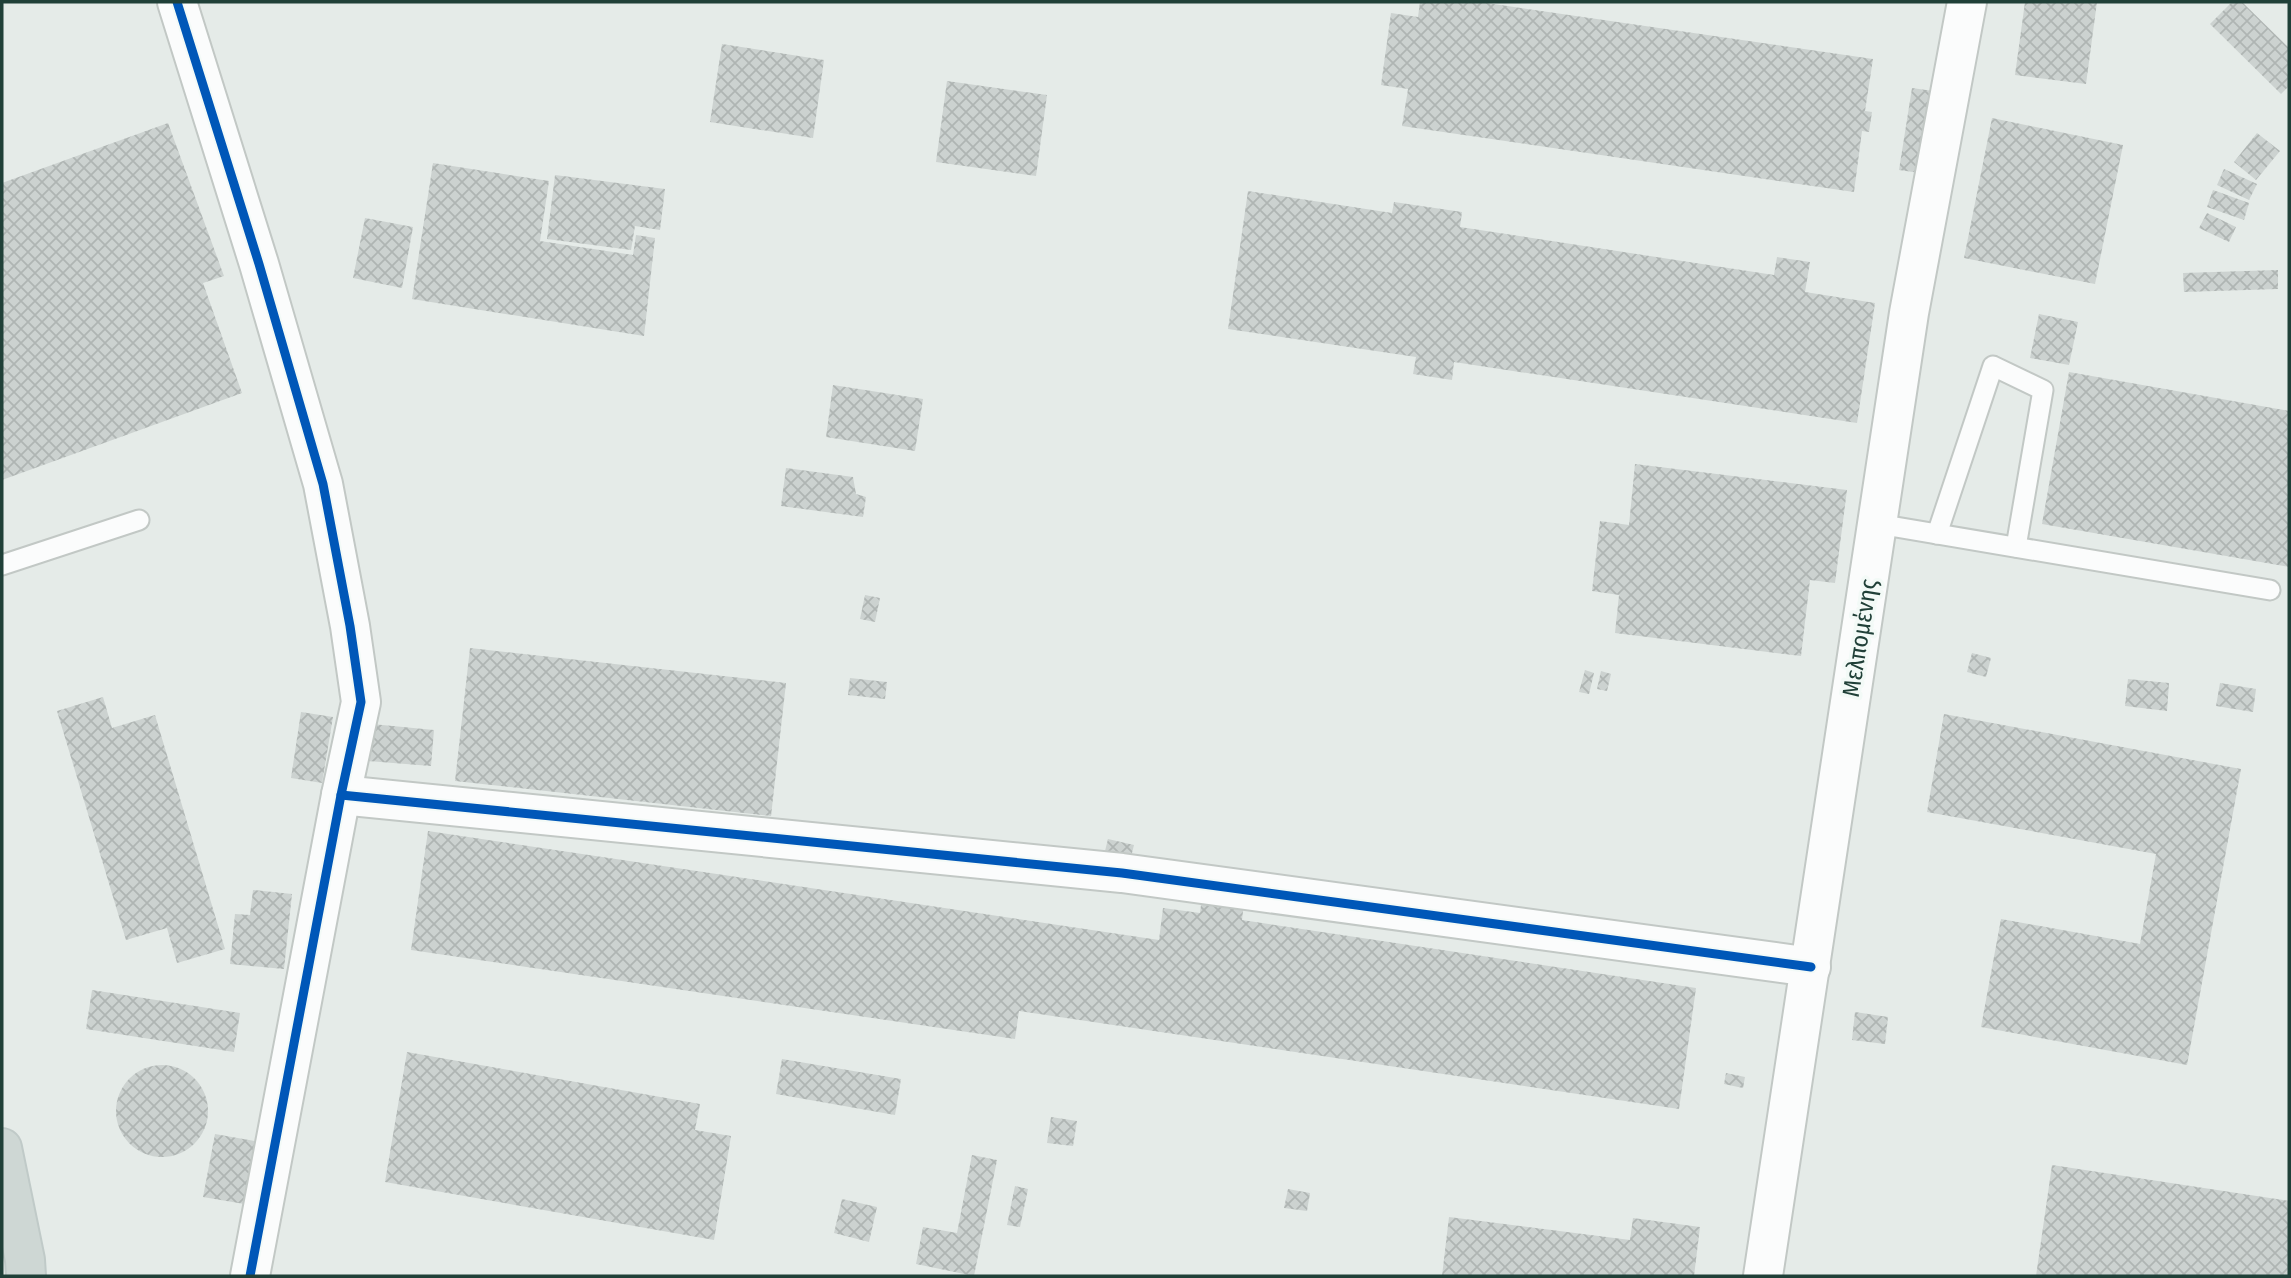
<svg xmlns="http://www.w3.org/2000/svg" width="2291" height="1278" font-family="'Fira Sans Condensed',sans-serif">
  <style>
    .building { fill: url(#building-cross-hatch) }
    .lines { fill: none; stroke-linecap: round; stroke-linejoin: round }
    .service-casing { stroke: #c2c8c5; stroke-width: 23 }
    .minor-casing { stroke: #c2c8c5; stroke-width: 42 }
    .primary-casing { stroke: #c0cac8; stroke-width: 42 }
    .service { stroke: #fbfcfc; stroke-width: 19 }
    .minor { stroke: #fbfcfc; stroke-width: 38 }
    .primary { stroke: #ced7d4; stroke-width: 38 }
    .cycleway-casing { stroke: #f3faf7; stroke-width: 13 }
    .cycleway { stroke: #0057b8; stroke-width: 9 }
    .labels { text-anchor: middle; stroke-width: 7; stroke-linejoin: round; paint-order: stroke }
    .street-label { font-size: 24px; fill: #204038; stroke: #f3faf7 }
  </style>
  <defs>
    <pattern id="building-cross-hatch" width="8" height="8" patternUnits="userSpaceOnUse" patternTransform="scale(1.75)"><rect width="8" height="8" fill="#ccd2d0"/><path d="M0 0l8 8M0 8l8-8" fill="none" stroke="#afb5b3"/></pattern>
  </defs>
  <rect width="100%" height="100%" fill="#e5ebe8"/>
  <g class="building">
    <path d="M1420,2h60l393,57 -8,52 7,1 -3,20 -7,-1 -8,61 -452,-66 6,-37 -27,-4 10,-72 27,4z"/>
    <path d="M2025,2h72l-11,82 -71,-9z"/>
    <path d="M2232,2h10l47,46v38l-8,8 -71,-70z"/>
    <path d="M722,44l102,16 -11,78 -103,-16z"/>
    <path d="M947,81l100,14 -11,81 -100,-14z"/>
    <path d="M1912,88l28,4 -13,82 -28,-4z"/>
    <path d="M1992,118l131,27 -28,139 -131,-26z"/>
    <path d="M168,123l56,153 -21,7 39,110 -240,87v-297z"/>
    <path d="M2257,133l23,18 -24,29 -22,-18z"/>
    <path d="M433,163l116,18 -9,60 93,14 3,-20 19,3 -11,98 -232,-37z"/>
    <path d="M2224,169l33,15 -8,16 -32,-15z"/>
    <path d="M555,175l110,14 -5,41 -25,-4 -4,24 -84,-11z"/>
    <path d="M2213,190l36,13 -5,17 -37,-13z"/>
    <path d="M1248,191l144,22 2,-11 68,10 -2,15 314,48 3,-18 33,5 -5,30 70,11 -18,120 -403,-61 -2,18 -39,-6 3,-17 -188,-28z"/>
    <path d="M2207,213l29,14 -7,15 -30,-14z"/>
    <path d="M365,218l48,9 -11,61 -49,-10z"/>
    <path d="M2278,270v19l-94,3 -1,-19z"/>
    <path d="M2039,314l39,8 -9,43 -39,-7z"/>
    <path d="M2069,372l220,39v156l-247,-43z"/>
    <path d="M833,385l90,14 -8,52 -89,-14z"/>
    <path d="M1635,464l212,26 -12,93 -25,-3 -9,76 -186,-23 4,-38 -27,-4 8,-70 29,4z"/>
    <path d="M786,468l67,9 3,17 10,3 -3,20 -82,-11z"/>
    <path d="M865,595l15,3 -5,24 -15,-3z"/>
    <path d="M470,648l316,35 -15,133 -316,-35z"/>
    <path d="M1972,653l19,5 -5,19 -19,-5z"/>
    <path d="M1585,670l9,3 -5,21 -10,-2z"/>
    <path d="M1601,671l10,3 -4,17 -10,-2z"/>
    <path d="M850,678l37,4 -2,17 -37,-4z"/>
    <path d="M2128,679l41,4 -2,28 -42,-5z"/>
    <path d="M2220,683l36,6 -3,23 -37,-6z"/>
    <path d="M103,697l9,31 43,-13 70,234 -48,14 -10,-35 -41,12 -69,-229z"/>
    <path d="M301,712l32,5 -11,66 -31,-5z"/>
    <path d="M1944,714l297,55 -54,296 -206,-38 20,-108 139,25 16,-90 -229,-42z"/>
    <path d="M372,724l62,6 -3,36 -63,-5z"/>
    <path d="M428,831l731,109 4,-32 37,5 3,-24 42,6 -3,25 454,68 -17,121 -660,-98 -4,28 -604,-89z"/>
    <path d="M1108,839l26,6 -6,24 -26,-6z"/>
    <path d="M253,890l39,4 -8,75 -54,-5 5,-50 15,1z"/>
    <path d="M92,990l148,23 -6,39 -148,-23z"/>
    <path d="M1855,1012l33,5 -3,27 -33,-4z"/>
    <path d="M407,1052l293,52 -5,26 36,6 -17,104 -329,-58z"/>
    <path d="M782,1059l119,20 -6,36 -119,-21z"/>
    <circle cx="162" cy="1111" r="46"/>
    <path d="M1726,1073l19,4 -2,11 -19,-4z"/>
    <path d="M1051,1117l26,4 -4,25 -26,-3z"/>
    <path d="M215,1134l46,8 -11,63 -47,-8z"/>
    <path d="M972,1155l25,5 -23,116 -58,-12 7,-37 34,6z"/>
    <path d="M2052,1165l237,36v75h-253z"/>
    <path d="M1015,1186l13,3 -8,38 -13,-2z"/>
    <path d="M1288,1189l22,4 -3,18 -23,-3z"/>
    <path d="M842,1199l35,8 -8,35 -35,-9z"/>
    <path d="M1449,1217l181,23 3,-22 67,9 -6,49h-252z"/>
  </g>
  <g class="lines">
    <defs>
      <g id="service">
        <path d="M1878,524l392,66"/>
        <path d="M1937,534l56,-168 50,24 -27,157"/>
        <path d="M2,565l137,-45"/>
      </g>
      <g id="minor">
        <path d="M177,2l82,262 64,220 27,142 11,76 -20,93 -91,481"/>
        <path d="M341,795l781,78 689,94"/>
        <path d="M1763,1276l146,-963 58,-311"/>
      </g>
      <path id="primary" d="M2,1148l23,112 1,16"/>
    </defs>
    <use href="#service" class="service-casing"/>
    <use href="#minor" class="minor-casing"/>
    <use href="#primary" class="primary-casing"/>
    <use href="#service" class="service"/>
    <use href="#minor" class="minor"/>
    <use href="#primary" class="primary"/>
    <defs>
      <g id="cycleway">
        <path d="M177,2l82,262 64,220 27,142 11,76 -20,93 -91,481"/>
        <path d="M341,795l781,78 689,94"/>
      </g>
    </defs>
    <use href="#cycleway" class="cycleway-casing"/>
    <use href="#cycleway" class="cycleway"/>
  </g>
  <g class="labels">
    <g class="street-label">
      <text transform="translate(1860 638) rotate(-81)" y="8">Μελπομένης</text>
    </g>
  </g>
  <rect width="2291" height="1278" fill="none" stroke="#204038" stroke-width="7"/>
</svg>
